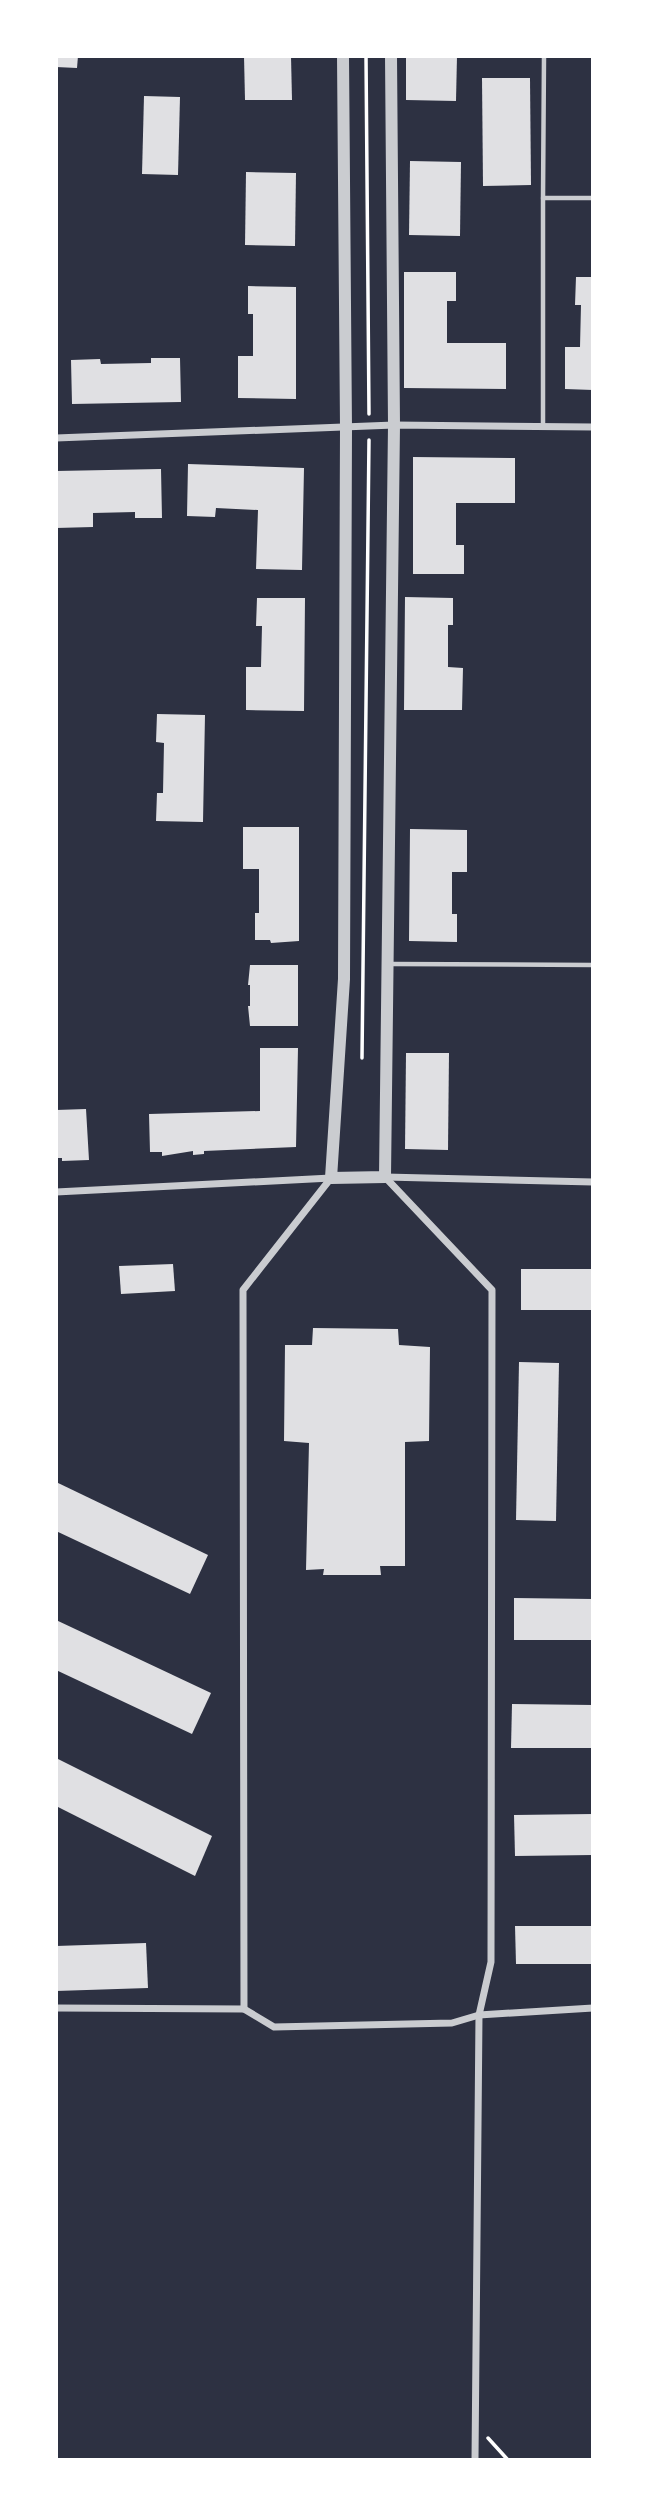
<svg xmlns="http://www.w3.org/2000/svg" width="649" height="2516" font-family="Ubuntu,sans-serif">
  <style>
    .building { fill: #e0e0e3 }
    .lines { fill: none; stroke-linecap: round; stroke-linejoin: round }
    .path { stroke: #fff; stroke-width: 3.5 }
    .service { stroke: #caccd0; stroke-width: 4.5 }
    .minor { stroke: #caccd0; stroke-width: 7 }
    .tertiary { stroke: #caccd0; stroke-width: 12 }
  </style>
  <rect width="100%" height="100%" fill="#2d3142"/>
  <g class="building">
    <path d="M56,56h22l-1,12 -21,-1z"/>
    <path d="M244,56h47l1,44h-47z"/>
    <path d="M406,56h51l-1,45 -50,-1z"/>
    <path d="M482,78h48l1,107 -48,1z"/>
    <path d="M144,96l36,1 -2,78 -36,-1z"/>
    <path d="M410,161l51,1 -1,74 -51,-1z"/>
    <path d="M246,172l50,1 -1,73 -50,-1z"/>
    <path d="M404,272h52v29h-9v42h59v46l-102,-1z"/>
    <path d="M576,277h17v113l-28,-1v-42h15l1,-42h-6z"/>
    <path d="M248,286l48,1v112l-58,-1v-42h15v-42h-5z"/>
    <path d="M151,358h29l1,44 -109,2 -1,-44 29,-1 1,5 50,-1z"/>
    <path d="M413,457l102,1v45h-59v42h8v29h-51z"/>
    <path d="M188,464l116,4 -2,102 -46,-1 2,-59 -42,-2 -1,9 -28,-1z"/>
    <path d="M161,469l1,49h-27v-6l-42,1v14l-37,1v-57z"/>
    <path d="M405,597l48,1v27h-5v42l15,1 -1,42h-58z"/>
    <path d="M257,598h48l-1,113 -58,-1v-43h15l1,-41h-6z"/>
    <path d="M157,714l48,1 -2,107 -47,-1 1,-28h6l1,-50 -8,-1z"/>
    <path d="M243,827h56v114l-28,2 -1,-3h-15v-27h4v-44h-16z"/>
    <path d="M410,829l57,1v42h-15v42h5v28l-48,-1z"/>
    <path d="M250,965h48v61h-48l-2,-20h2v-21h-2z"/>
    <path d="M260,1048h38l-2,99 -92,4v3l-11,1v-4l-31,5v-4h-12l-1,-38 111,-3z"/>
    <path d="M406,1053h43l-1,97 -43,-1z"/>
    <path d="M86,1109l3,51 -27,1v-3h-6v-48z"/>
    <path d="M173,1264l2,27 -54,3 -2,-28z"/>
    <rect x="521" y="1269" width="72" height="41"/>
    <path d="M313,1328l85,1 1,16 31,2 -1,94 -24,1v124h-25l1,9h-58l1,-6 -18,1 3,-127 -25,-2 1,-96h27z"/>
    <path d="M519,1362l40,1 -3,158 -40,-1z"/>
    <path d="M56,1482l152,73 -18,39 -134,-63z"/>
    <path d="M514,1598l79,1v41h-79z"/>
    <path d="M56,1620l155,73 -19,41 -136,-64z"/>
    <path d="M512,1704l81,1v43h-82z"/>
    <path d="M56,1758l156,78 -17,40 -139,-70z"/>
    <path d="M593,1814v41l-78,1 -1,-41z"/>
    <path d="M515,1926h78v38h-77z"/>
    <path d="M146,1943l2,45 -92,3v-45z"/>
  </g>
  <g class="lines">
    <g class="path">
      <path d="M366,56l3,358"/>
      <path d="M362,1058l7,-618"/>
      <path d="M488,2438l20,22"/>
    </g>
    <g class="service">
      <path d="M543,198l1,-142"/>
      <path d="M543,426v-228h50"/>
      <path d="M391,964l202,1"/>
    </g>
    <g class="minor">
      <path d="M56,438l338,-13 199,2"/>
      <path d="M385,1177l107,113 -1,672 -12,53 -4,445"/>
      <path d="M385,1177l208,5"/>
      <path d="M56,1192l275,-14"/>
      <path d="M56,2008l188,1 30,18 178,-4 27,-8 114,-7"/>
      <path d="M244,2009l-1,-719 88,-112"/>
    </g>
    <path class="tertiary" d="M343,56l3,372 -2,551 -13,199 54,-1 9,-752 -3,-369"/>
  </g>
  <rect width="649" height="2516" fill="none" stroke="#ffffff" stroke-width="116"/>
</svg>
